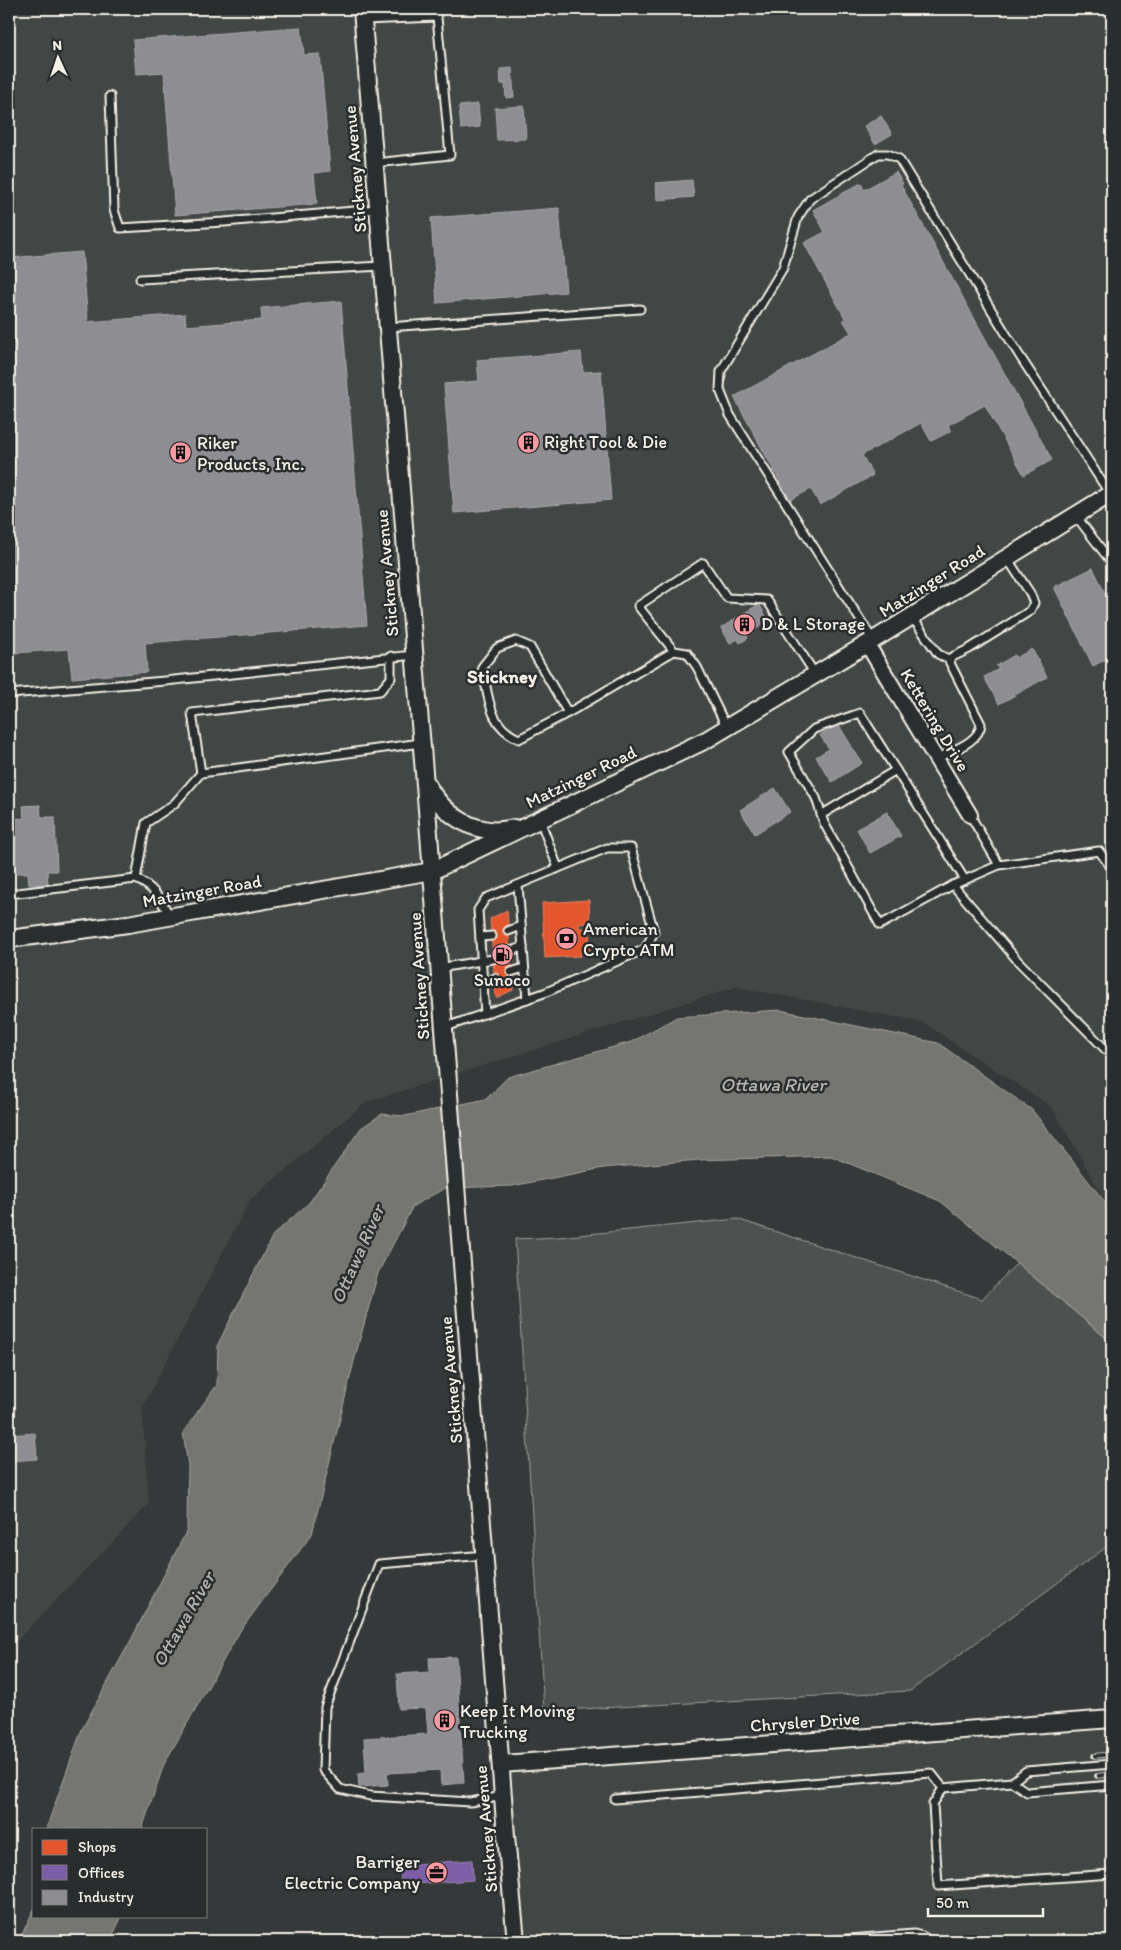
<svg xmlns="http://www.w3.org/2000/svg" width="1121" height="1950" font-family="Itim,sans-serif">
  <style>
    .built { fill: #434645 }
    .green { fill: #4e514f; stroke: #a1a19c }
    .water { fill: #757572; stroke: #a8a7a1 }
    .shops { fill: #e4572e; stroke: #e98566 }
    .offices { fill: #7b5ea7; stroke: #9f8aba }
    .industry { fill: #8d8d92; stroke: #acabac }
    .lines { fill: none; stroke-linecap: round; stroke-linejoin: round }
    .service-casing { stroke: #f4f1e8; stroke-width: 11 }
    .minor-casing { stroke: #f4f1e8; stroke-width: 18 }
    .tertiary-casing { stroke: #f4f1e8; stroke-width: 20 }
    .service { stroke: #2a2d2e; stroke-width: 7 }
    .minor { stroke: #2a2d2e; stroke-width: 14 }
    .tertiary { stroke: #2a2d2e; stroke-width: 16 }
    .rail-casing { stroke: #f4f1e8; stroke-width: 5.5 }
    .rail { stroke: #2a2d2e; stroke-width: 4; stroke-dasharray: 11; stroke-linecap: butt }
    .labels { text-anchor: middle; stroke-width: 5; stroke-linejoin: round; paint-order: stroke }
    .street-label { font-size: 18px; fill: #f4f1e8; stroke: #2a2d2e }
    .poi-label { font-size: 18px; fill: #f4f1e8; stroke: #2a2d2e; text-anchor: start }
    .neighbourhood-label { font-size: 19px; font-weight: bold; fill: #f4f1e8; stroke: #2a2d2e }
    .water-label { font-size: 19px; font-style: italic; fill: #b4b3ad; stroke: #2a2d2e }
  </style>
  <rect width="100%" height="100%" fill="#363939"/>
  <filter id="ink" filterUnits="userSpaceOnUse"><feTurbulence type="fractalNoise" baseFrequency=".02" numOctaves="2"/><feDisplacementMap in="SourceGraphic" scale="10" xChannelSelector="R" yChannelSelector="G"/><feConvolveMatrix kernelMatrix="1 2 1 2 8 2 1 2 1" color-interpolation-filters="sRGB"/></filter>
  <g filter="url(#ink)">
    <g class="built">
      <path d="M52,9h1060v1194l-6,-1 -54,-95 -130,-85 -186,-35 -370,115 -116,98 -108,208 7,96 -140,145v-1636z"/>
      <path d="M1112,1719v222h-596l-15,-177z"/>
    </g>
    <path class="green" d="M737,1219l245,80 35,-36 95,80v200l-202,148 -366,20 -29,-472 44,-2z"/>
    <g class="water">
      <path d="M780,1010l158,33 94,67 73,92 7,3v138l-95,-80 -77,-62 -109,-45 -132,4 -96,8 -91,18 -67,2 -32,18 -35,67 -24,88 -42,173 -72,97 -76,133 -22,65h-96l36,-100 50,-91 55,-108 1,-65 -5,-33 34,-47 1,-41 55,-109 36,-32 52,-75 21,-14 23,2 81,-17 22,-22 123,-35 46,-25z"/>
      <path d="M34,1909v7h88l-12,25h-91z"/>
    </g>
    <g class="shops">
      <path d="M589,900l1,23 -11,1v4h10l1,23h-10l1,5 -36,2 -3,-55z"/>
      <path d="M507,910l6,80 -17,8 -6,-79z"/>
    </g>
    <path class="offices" d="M472,1860l1,20 -72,5 -1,-20z"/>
    <g class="industry">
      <path d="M301,27l3,28 16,-1 10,117 -16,2 3,31 -142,11 -11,-143 -28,2 -3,-34z"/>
      <path d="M512,68l2,29 -8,1 -1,-14h-4l-1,-15z"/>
      <path d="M478,104l2,23 -19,2 -2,-23z"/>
      <path d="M524,106l2,33 -29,1 -2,-32z"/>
      <path d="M881,116l11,18 -17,10 -11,-18z"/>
      <path d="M896,172l7,12 -2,1 151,275 -28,15 -39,-70 -37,20 3,6 -20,10 -10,-18 -59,32 11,20 -53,30 -9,-16 -21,11 -56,-103 117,-64 -8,-13 2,-2 -41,-75 21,-11 -12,-22 48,-27 3,7z"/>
      <path d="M692,180l2,17 -37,3 -1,-17z"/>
      <path d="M559,208l7,84 -129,11 -6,-85z"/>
      <path d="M82,252l6,70 97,-8 1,12 76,-6 -1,-12 80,-7 26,324 -222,18 2,29 -75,6 -3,-29 -54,4 -6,-73v-322z"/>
      <path d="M581,352l2,20 18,-1 10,129 -157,13 -10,-129 35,-3 -2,-21z"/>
      <path d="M1093,568l19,40v48l-19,10 -39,-79z"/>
      <path d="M759,604l10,17 -23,14 2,3 -8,5 -2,-4 -8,4 -9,-15z"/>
      <path d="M1032,649l15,28 -48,27 -15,-27 15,-8 -3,-3 19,-11 1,3z"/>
      <path d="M838,724l24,39 -30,19 -16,-25 13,-8 -9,-14z"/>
      <path d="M775,788l15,24 -35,22 -15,-24z"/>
      <path d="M40,805l1,12h14l2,54h-10l1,13 -19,1 -1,-12h-13l-2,-54 11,-1 -1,-12z"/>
      <path d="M887,812l14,24 -31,17 -13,-24z"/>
      <path d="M35,1433l2,26 -28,2v-26z"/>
      <path d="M456,1657l8,126 -23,2 -1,-15 -53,3 1,12 -29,2 -1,-13 8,-1 -2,-35 64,-4 -2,-26 -27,1 -2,-35 33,-2 -1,-14z"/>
    </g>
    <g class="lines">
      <defs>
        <g id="service">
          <path d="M363,20l74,-3 13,138 -75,8"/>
          <path d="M110,96l4,114 6,18 104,-6 154,-13"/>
          <path d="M140,279l242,-13"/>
          <path d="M388,327l252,-18"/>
          <path d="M1076,516l36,47"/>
          <path d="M912,617l26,37 10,5 21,-10 61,-38 4,-8 -4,-10 -23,-35"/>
          <path d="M873,640l-143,-225 -10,-25 1,-19 62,-103 15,-51 12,-18 68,-45h10l11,5 120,196 91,139"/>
          <path d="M9,694l156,-13 249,-26"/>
          <path d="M568,713l-38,-66 -14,-6 -19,7 -15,19c7,30 6,59 37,72l49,-26 106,-62"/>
          <path d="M726,726l-29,-59 -10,-14 -13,-2 -36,-45 65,-43 24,35 40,2 48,74"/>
          <path d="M936,759c16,-9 43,-16 45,-35l-33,-65"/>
          <path d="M201,773l-9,-60 188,-22 11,-13v-22"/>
          <path d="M821,815l75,-45"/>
          <path d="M970,815l29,50 100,-14 13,18"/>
          <path d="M540,820l18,48"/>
          <path d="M136,879l10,-56 28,-19 27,-31 220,-30"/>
          <path d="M965,880l-105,-167 -46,16 -25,23 27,46 8,25 56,102 73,-40 46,-20"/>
          <path d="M518,885l9,114"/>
          <path d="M953,885l65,76 94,95"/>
          <path d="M9,894l127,-15c18,8 24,20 34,37"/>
          <path d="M508,931l13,-5"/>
          <path d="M480,937l12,-1"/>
          <path d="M510,951l13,-4"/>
          <path d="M439,968l54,-9"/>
          <path d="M511,972l13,-4"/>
          <path d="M483,983l12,-5"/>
          <path d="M443,1028l101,-35 101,-44 9,-17 -23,-84h-24l-121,50 -8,12 7,104"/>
          <path d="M485,1555l-106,9 -54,143 -2,63 17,19 30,7 100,6 33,-6"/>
          <path d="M1012,1782l14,-11 86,-7"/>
          <path d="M943,1788l-10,16 5,82 174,-12"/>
          <path d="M943,1788l69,-6 15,10 85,-7"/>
          <path d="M615,1799l316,-26 12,15"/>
          <path d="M823,1941l91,-7 8,2 8,5"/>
        </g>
        <path id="minor" d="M867,644l103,171"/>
        <g id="tertiary">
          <path d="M362,9l67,825 77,1002 10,105"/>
          <path d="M426,783c17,32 50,55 88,45"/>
          <path d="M9,939l119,-15 304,-53 274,-131 161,-96 245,-151"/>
          <path d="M501,1764l611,-45"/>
        </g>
      </defs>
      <use href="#service" class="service-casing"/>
      <use href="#minor" class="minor-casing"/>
      <use href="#tertiary" class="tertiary-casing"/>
      <use href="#service" class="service"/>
      <use href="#minor" class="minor"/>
      <use href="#tertiary" class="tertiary"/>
      <defs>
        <g id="rail">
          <path d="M1094,1756l18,-2"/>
          <path d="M1097,1776l15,-2"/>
        </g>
      </defs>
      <use href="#rail" class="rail-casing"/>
      <use href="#rail" class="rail"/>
    </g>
  </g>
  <defs>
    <symbol id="building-disc" viewBox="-11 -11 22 22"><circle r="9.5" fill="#ff9aa2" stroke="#2a2d2e"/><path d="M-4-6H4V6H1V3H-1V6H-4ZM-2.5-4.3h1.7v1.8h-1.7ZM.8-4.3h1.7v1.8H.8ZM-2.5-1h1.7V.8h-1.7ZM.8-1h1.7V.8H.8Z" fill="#111"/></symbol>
    <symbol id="bank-disc" viewBox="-11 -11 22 22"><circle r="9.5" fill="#ff9aa2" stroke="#2a2d2e"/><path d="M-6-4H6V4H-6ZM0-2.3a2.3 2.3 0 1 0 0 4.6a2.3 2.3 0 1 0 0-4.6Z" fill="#111"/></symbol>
    <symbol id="fuel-disc" viewBox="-11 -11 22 22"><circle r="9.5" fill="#ff9aa2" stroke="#2a2d2e"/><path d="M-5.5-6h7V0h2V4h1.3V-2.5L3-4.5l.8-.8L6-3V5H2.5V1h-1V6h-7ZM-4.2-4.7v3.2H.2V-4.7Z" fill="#111"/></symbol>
    <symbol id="office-disc" viewBox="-11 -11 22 22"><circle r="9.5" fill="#ff9aa2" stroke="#2a2d2e"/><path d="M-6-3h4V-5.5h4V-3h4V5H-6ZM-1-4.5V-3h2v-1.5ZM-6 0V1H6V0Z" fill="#111"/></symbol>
  </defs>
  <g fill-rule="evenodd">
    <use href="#building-disc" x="516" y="430" width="25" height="25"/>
    <use href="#building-disc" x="168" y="440" width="25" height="25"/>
    <use href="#building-disc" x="732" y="612" width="25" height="25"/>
    <use href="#bank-disc" x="554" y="926" width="25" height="25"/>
    <use href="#fuel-disc" x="490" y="942" width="25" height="25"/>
    <use href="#building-disc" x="432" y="1708" width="25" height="25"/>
    <use href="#office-disc" x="424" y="1860" width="25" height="25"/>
  </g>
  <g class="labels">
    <g class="street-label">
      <text transform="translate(355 169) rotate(-95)" y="6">Stickney Avenue</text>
      <text transform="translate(387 573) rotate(-95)" y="6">Stickney Avenue</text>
      <text transform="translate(932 581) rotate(-32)" y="6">Matzinger Road</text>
      <text transform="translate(935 720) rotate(59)" y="6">Kettering Drive</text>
      <text transform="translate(581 777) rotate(-26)" y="6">Matzinger Road</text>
      <text transform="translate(202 891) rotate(-10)" y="6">Matzinger Road</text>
      <text transform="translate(419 976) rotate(-94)" y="6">Stickney Avenue</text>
      <text transform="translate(451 1380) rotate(-95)" y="6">Stickney Avenue</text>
      <text transform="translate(805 1722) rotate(-4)" y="6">Chrysler Drive</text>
      <text transform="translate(486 1829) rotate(-95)" y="6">Stickney Avenue</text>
    </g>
    <g class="poi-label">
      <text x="544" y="448">Right Tool &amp; Die</text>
      <text x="197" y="449">Riker<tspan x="197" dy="21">Products, Inc.</tspan></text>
      <text x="761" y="630">D &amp; L Storage</text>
      <text x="583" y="935">American<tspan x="583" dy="21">Crypto ATM</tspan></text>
      <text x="502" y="986" text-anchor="middle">Sunoco</text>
      <text x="460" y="1717">Keep It Moving<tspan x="460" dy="21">Trucking</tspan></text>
      <text x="420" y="1868" text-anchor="end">Barriger<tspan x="420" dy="21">Electric Company</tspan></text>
    </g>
    <g class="neighbourhood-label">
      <text x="502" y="683">Stickney</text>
    </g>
    <g class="water-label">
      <text x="773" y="1091">Ottawa River</text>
      <text transform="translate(357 1254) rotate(-66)" y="7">Ottawa River</text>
      <text transform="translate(183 1619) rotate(-60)" y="7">Ottawa River</text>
    </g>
  </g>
  <rect width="1121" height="1950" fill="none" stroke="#2a2d2e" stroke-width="30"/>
  <rect x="15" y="15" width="1091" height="1920" fill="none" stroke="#f4f1e8" stroke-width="2" filter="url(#ink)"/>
  <rect x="32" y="1828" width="175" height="90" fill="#2a2d2e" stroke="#7b7b78"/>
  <rect x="42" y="1840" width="25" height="15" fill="#e4572e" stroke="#7b7b78"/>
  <text x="78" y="1852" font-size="15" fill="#f4f1e8">Shops</text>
  <rect x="42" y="1865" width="25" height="15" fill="#7b5ea7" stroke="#7b7b78"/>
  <text x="78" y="1878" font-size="15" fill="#f4f1e8">Offices</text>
  <rect x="42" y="1890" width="25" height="15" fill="#8d8d92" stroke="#7b7b78"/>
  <text x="78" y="1902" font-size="15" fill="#f4f1e8">Industry</text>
  <g transform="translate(58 58) rotate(357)" stroke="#2a2d2e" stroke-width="4" paint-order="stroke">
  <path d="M0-4L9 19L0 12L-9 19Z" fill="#f4f1e8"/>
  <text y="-8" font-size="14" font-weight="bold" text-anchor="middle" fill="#f4f1e8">N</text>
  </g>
  <path d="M928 1908v8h115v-8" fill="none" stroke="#f4f1e8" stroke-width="2.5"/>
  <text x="936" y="1908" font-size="15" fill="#f4f1e8" stroke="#2a2d2e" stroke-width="4" paint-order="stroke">50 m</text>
</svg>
